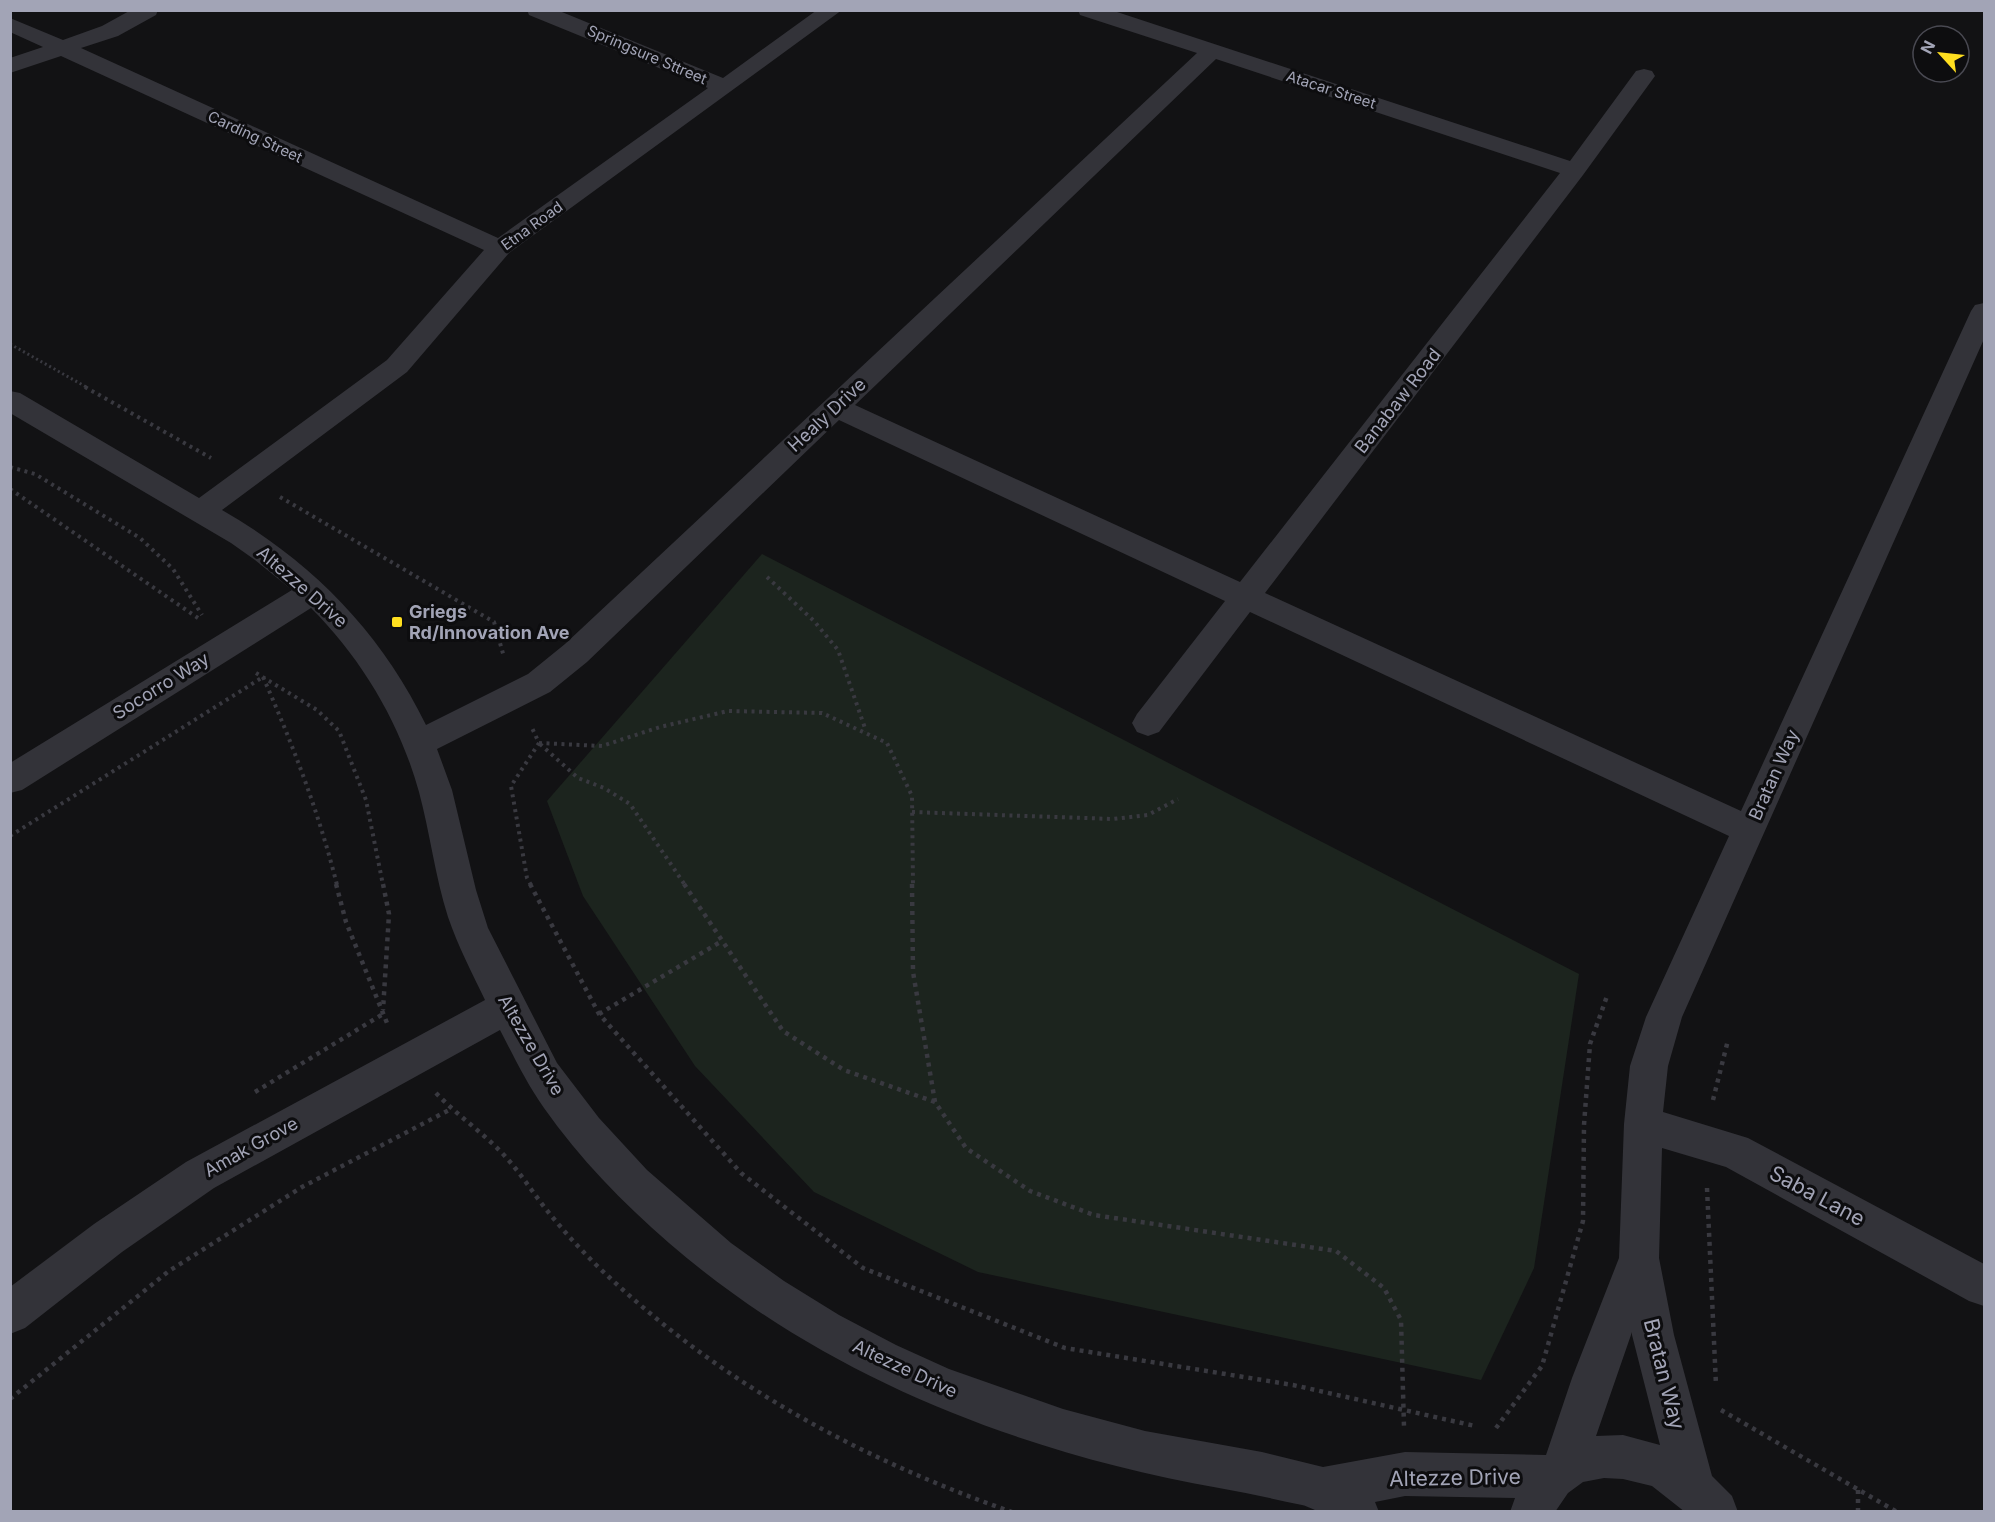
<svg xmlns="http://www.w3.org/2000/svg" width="1995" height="1522" font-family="Inter,sans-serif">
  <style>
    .green { fill: #1c241e }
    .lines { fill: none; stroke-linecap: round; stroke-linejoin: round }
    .path-far2 { stroke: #393940; stroke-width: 3; stroke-dasharray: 2 3; stroke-linecap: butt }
    .path-far1 { stroke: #393940; stroke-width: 4; stroke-dasharray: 3 4.5; stroke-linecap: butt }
    .path { stroke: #393940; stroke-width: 4.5; stroke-dasharray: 4 5; stroke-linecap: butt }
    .minor { fill: #333339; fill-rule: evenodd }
    .poi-dot { fill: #ffdf1f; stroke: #0d0d0f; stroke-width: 2 }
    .labels { text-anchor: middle; stroke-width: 6; stroke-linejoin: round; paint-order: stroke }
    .far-street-label { font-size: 15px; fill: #a2a4b6; stroke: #0d0d0f }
    .street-label { font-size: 18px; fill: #a2a4b6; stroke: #0d0d0f }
    .poi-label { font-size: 18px; font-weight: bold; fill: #a2a4b6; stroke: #0d0d0f; text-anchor: start }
    .near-street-label { font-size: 21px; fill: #a2a4b6; stroke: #0d0d0f }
  </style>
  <rect width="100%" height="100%" fill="#121214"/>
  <path class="green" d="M762,554l817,420 -45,294 -53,112 -503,-108 -164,-80 -119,-126 -112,-170 -36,-95z"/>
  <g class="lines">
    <path class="path-far2" d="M10,344l78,44"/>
    <g class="path-far1">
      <path d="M85,387l126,71"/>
      <path d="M10,467l25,7 105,64 33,31 29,46"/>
      <path d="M10,489l188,129"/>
      <path d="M280,497l214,125 10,35"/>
      <path d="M767,577l47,44 24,29 28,81"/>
      <path d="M256,673l61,37 22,21 27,69 17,85"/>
      <path d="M263,677c30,68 56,136 74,208"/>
      <path d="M539,743l63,3 58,-19 68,-16 94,2 65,30 25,53 1,89"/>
      <path d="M540,744l38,34 26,10 26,16 55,81"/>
      <path d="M912,812l201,7 35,-4 30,-16"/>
      <path d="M10,836l253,-159"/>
      <path d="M531,885l-4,-7 -16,-92 28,-43 -7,-15"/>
    </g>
    <g class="path">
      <path d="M336,884l10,38 41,101"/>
      <path d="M383,884l6,30 -6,96"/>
      <path d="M530,884l69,130 142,159 122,95 202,80 228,37 182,41"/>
      <path d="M684,884l99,147 61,39 91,32"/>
      <path d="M912,884l1,88 22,130 31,46 64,43 64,24 242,36 48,37 17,32 3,107"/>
      <path d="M599,1014l123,-73"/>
      <path d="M255,1092l128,-78"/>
      <path d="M436,1093c21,22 46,39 67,61 16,17 28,36 42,54 20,25 42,49 65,70 116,108 253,182 402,234"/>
      <path d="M1713,1100l15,-60"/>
      <path d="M1707,1188l9,197"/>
      <path d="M10,1399l159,-128 133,-84 149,-78"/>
      <path d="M1721,1410l176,102"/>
      <path d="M1496,1428l46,-62 41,-145 1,-96 6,-81 17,-48"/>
      <path d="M1858,1490v22"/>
    </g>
    <path class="minor" d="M131,10h27l-2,5 -38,21 -37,12 417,190 210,-150 -179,-73 -2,-5h30l166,68 94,-68h25l-333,243 -102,119 -185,138c89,51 159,122 204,215l102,-51 37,-30 632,-591 -117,-38 -2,-5h33l459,151 66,-90 8,-2 8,2 3,5 -72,99 -318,418 476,218 230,-500 4,-6 9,-2v36l-302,678 -14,49 -5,46 85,26 236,126v42l-15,-5 -243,-134 -64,-19 -3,110 15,77 38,141 20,20 6,16h-53l-33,-26 -29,-7 -19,-1 -21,4 -15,11 -13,19h-45l5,-14 -110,-2 -30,6 4,10c-18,0 -40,2 -58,0 -6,-1 -13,-6 -19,-7 -28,-6 -55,-12 -83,-17 -201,-36 -395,-111 -550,-245 -46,-40 -90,-85 -125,-135 -17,-24 -30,-51 -44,-78l-286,158 -92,64 -97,76 -15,6v-47l84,-63 92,-62 299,-162c-13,-27 -27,-54 -37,-83 -13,-41 -18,-84 -29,-125 -19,-69 -57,-133 -108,-184l-289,182 -12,3v-30l282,-173 -37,-30 -24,-17 -221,-130v-22l10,2 179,105 188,-138 97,-110 -423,-194 -51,17v-15l33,-11 -33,-15v-14l53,22 39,-14zM1216,59l344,114 -320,409 -385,-177zM839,420l386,181 -88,113 -5,9 5,9 11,4 11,-4 91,-120 479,224 -83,181 -16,49 -6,58 -5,134 -47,120 -26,77 -141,-3 -82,15 -61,-15 -117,-21 -82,-22 -114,-40 -53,-24 -57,-30 -55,-34 -53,-38 -84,-73 -48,-52 -42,-55 -69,-135 -12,-38 -24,-100 -15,-41 113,-57 37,-30zM1632,1332v3l28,110 -37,-10 -27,1z"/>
  </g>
  <rect class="poi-dot" x="391" y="616" width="12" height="12" rx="3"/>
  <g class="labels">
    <g class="far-street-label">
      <text transform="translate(647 55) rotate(23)" y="5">Springsure Sttreet</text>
      <text transform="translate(1331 90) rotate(18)" y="5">Atacar Street</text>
      <text transform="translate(255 137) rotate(25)" y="5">Carding Street</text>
      <text transform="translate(532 226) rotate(-36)" y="5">Etna Road</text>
    </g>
    <g class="street-label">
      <text transform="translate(1398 401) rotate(-52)" y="6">Banabaw Road</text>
      <text transform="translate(827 415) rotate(-43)" y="6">Healy Drive</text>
      <text transform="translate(302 587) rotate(41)" y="6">Altezze Drive</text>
      <text transform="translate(161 686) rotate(-32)" y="6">Socorro Way</text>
      <text transform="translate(1774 775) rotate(-66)" y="6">Bratan Way</text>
      <text transform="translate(531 1045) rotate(60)" y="6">Altezze Drive</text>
      <text transform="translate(251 1147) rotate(-29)" y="6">Amak Grove</text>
      <text transform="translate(905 1369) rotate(25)" y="6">Altezze Drive</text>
    </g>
    <g class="poi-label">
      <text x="409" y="618">Griegs<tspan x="409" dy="21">Rd/Innovation Ave</tspan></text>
    </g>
    <g class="near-street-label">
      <text transform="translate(1817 1196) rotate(28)" y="7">Saba Lane</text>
      <text transform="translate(1664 1374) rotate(76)" y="7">Bratan Way</text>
      <text transform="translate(1455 1478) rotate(-1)" y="7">Altezze Drive</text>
    </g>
  </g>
  <rect width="1995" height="1522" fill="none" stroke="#a2a4b6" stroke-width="24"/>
  <g transform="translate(1941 54) rotate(297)"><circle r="28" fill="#0d0d0f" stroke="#494952" stroke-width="1.5"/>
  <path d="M0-4.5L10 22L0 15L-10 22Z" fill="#ffdf1f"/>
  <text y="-9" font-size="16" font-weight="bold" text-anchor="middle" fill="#a2a4b6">N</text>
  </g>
</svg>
